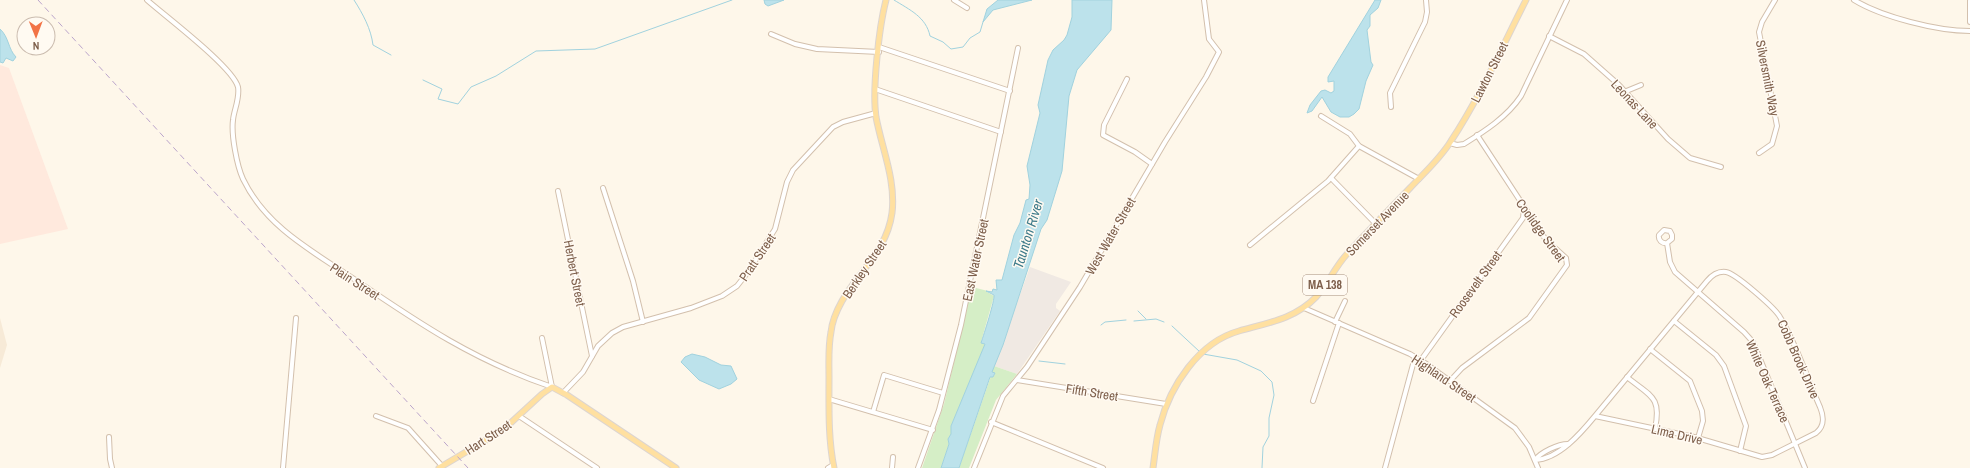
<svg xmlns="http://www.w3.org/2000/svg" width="1970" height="468" font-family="'Archivo Narrow',sans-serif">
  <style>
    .residential { fill: #f7ead7 }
    .commercial { fill: #ffe9dd }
    .industrial { fill: #f0e9e3 }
    .green { fill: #d5eec6 }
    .water { fill: #bce2eb; stroke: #a1d2de }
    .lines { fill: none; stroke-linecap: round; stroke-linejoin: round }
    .stream { stroke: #a1d2de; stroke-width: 1 }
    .minor-casing { stroke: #d3c0ad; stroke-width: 6 }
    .major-casing { stroke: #ddd5d0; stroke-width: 7 }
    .minor { stroke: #fff; stroke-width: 4 }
    .major { stroke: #ffe0a0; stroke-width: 5 }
    .rail { stroke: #bba5cb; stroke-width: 1; stroke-dasharray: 6 4; stroke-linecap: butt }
    .labels { text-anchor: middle; stroke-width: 3; stroke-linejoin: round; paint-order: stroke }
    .shield { fill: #fffaf2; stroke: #a48d7c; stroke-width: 1 }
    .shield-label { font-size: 12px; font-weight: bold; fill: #7d5e4a }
    .street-label { font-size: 13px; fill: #7d5e4a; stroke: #fffaf2 }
    .water-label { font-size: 14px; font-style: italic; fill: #3e7b8a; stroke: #fffaf2 }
  </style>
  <rect width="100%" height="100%" fill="#fef7ea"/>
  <path class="residential" d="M0,318l7,27 -7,23z"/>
  <path class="commercial" d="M0,65l9,3 59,161 -68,15z"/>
  <path class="industrial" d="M1030,267l41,15 -15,22v4l4,3 -43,63 -23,-8z"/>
  <g class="green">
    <path d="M972,287l20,5h-5l7,4 -13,46 4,3 -34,81v8l-3,5 1,5 -8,24h-19l22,-64z"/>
    <path d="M994,366l23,8 -21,26 -27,68h-10l32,-92 2,1 2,-4 -3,-1z"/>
  </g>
  <g class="water">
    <path d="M764,0h20l-16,6 -3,-2z"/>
    <path d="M998,0h34l-39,10 -10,12 4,-13z"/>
    <path d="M1072,0h40l-1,30 -34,40 -8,26 -7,75 -15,49 -6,9 -38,116 -11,27 3,1 -2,4h-3l-31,91h-18l8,-24 -1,-5 3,-5v-8l34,-82 -4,-1c3,-9 14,-43 13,-48l-8,-4 6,1 1,-3 4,1 -1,-10h6l12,-45 6,-12 6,-23 3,-1 1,-14 -3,-19 13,-53 -2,-8 10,-45 5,-10 11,-10 3,-5 5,-18z"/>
    <path d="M1375,0h6l-3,8 -8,7v11l-3,4 4,32 2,3 -7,16 -7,28 -5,5 -5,3h-9l-9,-5 -9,-15 -10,14 -5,2 3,-8 11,-14 4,-1 6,3 3,-2v-10l-6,1v-5z"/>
    <path d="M0,29c9,8 8,20 16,28l-3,4 -7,-3 -3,5 -3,-1z"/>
    <path d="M692,354l13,3 16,8 10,1 6,13 -6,5 -12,5 -20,-9 -18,-18 4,-5z"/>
  </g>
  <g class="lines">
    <g class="stream">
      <path d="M354,0c9,14 17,29 19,45l18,10"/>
      <path d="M894,0c16,10 32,17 36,36l13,6 8,7 12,-2 7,-9 10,-6 3,-10"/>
      <path d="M423,80l19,9 -4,10 20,5 13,-17 25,-11 40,-25 59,-2 137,-49"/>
      <path d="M1138,311l8,8"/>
      <path d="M1134,321l22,-2 8,3"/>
      <path d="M1101,325l4,-3 21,-2"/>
      <path d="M1172,326l28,26"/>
      <path d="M1203,354l34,6 24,11 11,11 2,13 -5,23v18l-6,11 -1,21"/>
      <path d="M1039,361l26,3"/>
    </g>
    <defs>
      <g id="minor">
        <path d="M147,0c18,16 86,67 91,87 2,11 -4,23 -5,33 -2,15 4,46 10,59 23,48 69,72 111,100 66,45 121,82 198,108l-10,-49"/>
        <path d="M954,0l13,8"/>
        <path d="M1854,0c28,17 83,31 116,31"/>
        <path d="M1970,1v21"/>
        <path d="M771,34l24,10 22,5 62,3"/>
        <path d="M1549,36l35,18 35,31 49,54 22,19 31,9"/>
        <path d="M879,47l131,44"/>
        <path d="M1127,79l-23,46 -1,10 32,17 17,12"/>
        <path d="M875,89l126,43"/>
        <path d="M1624,92l17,-7"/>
        <path d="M1391,107l-1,-14 35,-71 2,-10 -1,-12"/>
        <path d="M1321,116l29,18 9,12 60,33"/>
        <path d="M1450,143l7,2 7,-1c21,-13 43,-27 57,-48l46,-96"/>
        <path d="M1759,153l13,-9 5,-18 -18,-94 3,-10 13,-22"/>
        <path d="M1331,178l45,46"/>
        <path d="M603,188l30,93 10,41"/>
        <path d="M558,191l34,165"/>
        <path d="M1667,243l5,-4v-4l-2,-4 -6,-1 -5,5c-1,5 3,9 8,8l3,19 5,10 69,60 9,10 52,126"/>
        <path d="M1250,245l78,-64 31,-35"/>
        <path d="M1304,308l106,46 15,9 90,65 14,19 9,21"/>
        <path d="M1674,321l42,34 8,11 22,60 -6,25"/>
        <path d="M1335,322l10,-21"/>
        <path d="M1650,349l40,32 12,30 1,10 -5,17"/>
        <path d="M1421,360l102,-142 1,-9"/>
        <path d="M1627,377c23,19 35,19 28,52"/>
        <path d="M1017,380l149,24"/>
        <path d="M1450,381l12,-13 67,-50 38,-53 -1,-7 -20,-18 -69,-105"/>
        <path d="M563,393l20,-21 15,-26 14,-13 11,-6 68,-19 31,-12 15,-10 11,-14 27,-43 12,-47 6,-12 40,-43 10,-5 33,-9"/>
        <path d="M829,399l104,31"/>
        <path d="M1313,401l26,-78"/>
        <path d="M873,412l11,-37 59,18"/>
        <path d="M376,416l32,12 34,38"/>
        <path d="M519,416l78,52"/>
        <path d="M991,422l112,46"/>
        <path d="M109,437l1,22 2,9"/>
        <path d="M1535,460c24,-1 46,-27 60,-44l99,21 68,20 10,-2 44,-22c9,-7 8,-16 4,-26 -13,-29 -23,-62 -40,-90 -5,-9 -45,-44 -54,-45 -8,-1 -14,3 -19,9l-112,135"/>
        <path d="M1535,460c6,-8 23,-16 33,-16"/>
        <path d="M283,468l13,-150"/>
        <path d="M828,468l5,-3"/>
        <path d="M892,468l1,-11"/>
        <path d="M918,468l21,-58 22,-85 57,-277"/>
        <path d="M974,468l29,-72 24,-29 53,-80 85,-145 41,-65 13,-25 -10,-13 -5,-39"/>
        <path d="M1385,468l30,-111"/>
      </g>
      <g id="major">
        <path d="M439,468l64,-38 39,-36 10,-7 15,8 109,73"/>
        <path d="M834,468c-6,-30 -5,-60 -5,-91 0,-14 -1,-30 2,-45 1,-11 6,-22 11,-31 18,-31 45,-51 50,-88 4,-33 -10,-64 -16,-96 -4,-27 3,-90 10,-117"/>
        <path d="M1153,468c2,-14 3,-29 7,-43 10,-39 39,-83 79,-94 28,-8 56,-12 77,-34 12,-13 19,-30 31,-43 20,-22 42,-44 63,-66 14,-15 30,-29 41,-47 29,-44 51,-94 75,-141"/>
      </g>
    </defs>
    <use href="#minor" class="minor-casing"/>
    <use href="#major" class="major-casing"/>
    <use href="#minor" class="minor"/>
    <use href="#major" class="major"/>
    <path class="rail" d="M38,0l430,468"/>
  </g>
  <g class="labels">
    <rect class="shield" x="1303" y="275" width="44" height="20" rx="3"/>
    <g class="shield-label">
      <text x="1325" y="289">MA 138</text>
    </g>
    <g class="street-label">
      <text transform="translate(1489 72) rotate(-63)" y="5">Lawton Street</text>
      <text transform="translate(1768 78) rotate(79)" y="5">Silversmith Way</text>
      <text transform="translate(1635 104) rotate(47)" y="5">Leonas Lane</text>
      <text transform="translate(1377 223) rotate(-46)" y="5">Somerset Avenue</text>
      <text transform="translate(1541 230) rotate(54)" y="5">Coolidge Street</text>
      <text transform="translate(1110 236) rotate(-60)" y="5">West Water Street</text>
      <text transform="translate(757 257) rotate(-56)" y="5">Pratt Street</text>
      <text transform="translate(975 260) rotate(-78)" y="5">East Water Street</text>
      <text transform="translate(864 269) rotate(-56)" y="5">Berkley Street</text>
      <text transform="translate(575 273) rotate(79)" y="5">Herbert Street</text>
      <text transform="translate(355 281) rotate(33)" y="5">Plain Street</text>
      <text transform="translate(1475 284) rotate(-54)" y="5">Roosevelt Street</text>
      <text transform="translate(1799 359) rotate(66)" y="5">Cobb Brook Drive</text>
      <text transform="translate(1444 378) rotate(34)" y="5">Highland Street</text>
      <text transform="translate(1768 381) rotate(66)" y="5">White Oak Terrace</text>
      <text transform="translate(1092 392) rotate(9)" y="5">Fifth Street</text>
      <text transform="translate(1677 434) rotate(13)" y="5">Lima Drive</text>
      <text transform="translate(488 437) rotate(-33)" y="5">Hart Street</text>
    </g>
    <g class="water-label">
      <text transform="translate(1028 234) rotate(-73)" y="5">Taunton River</text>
    </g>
  </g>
  <g transform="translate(36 36) rotate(179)"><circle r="19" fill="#fffaf2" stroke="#cbbcaf"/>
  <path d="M0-3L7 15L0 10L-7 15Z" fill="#f27346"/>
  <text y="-6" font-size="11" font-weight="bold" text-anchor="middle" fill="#7d5e4a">N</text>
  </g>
</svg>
